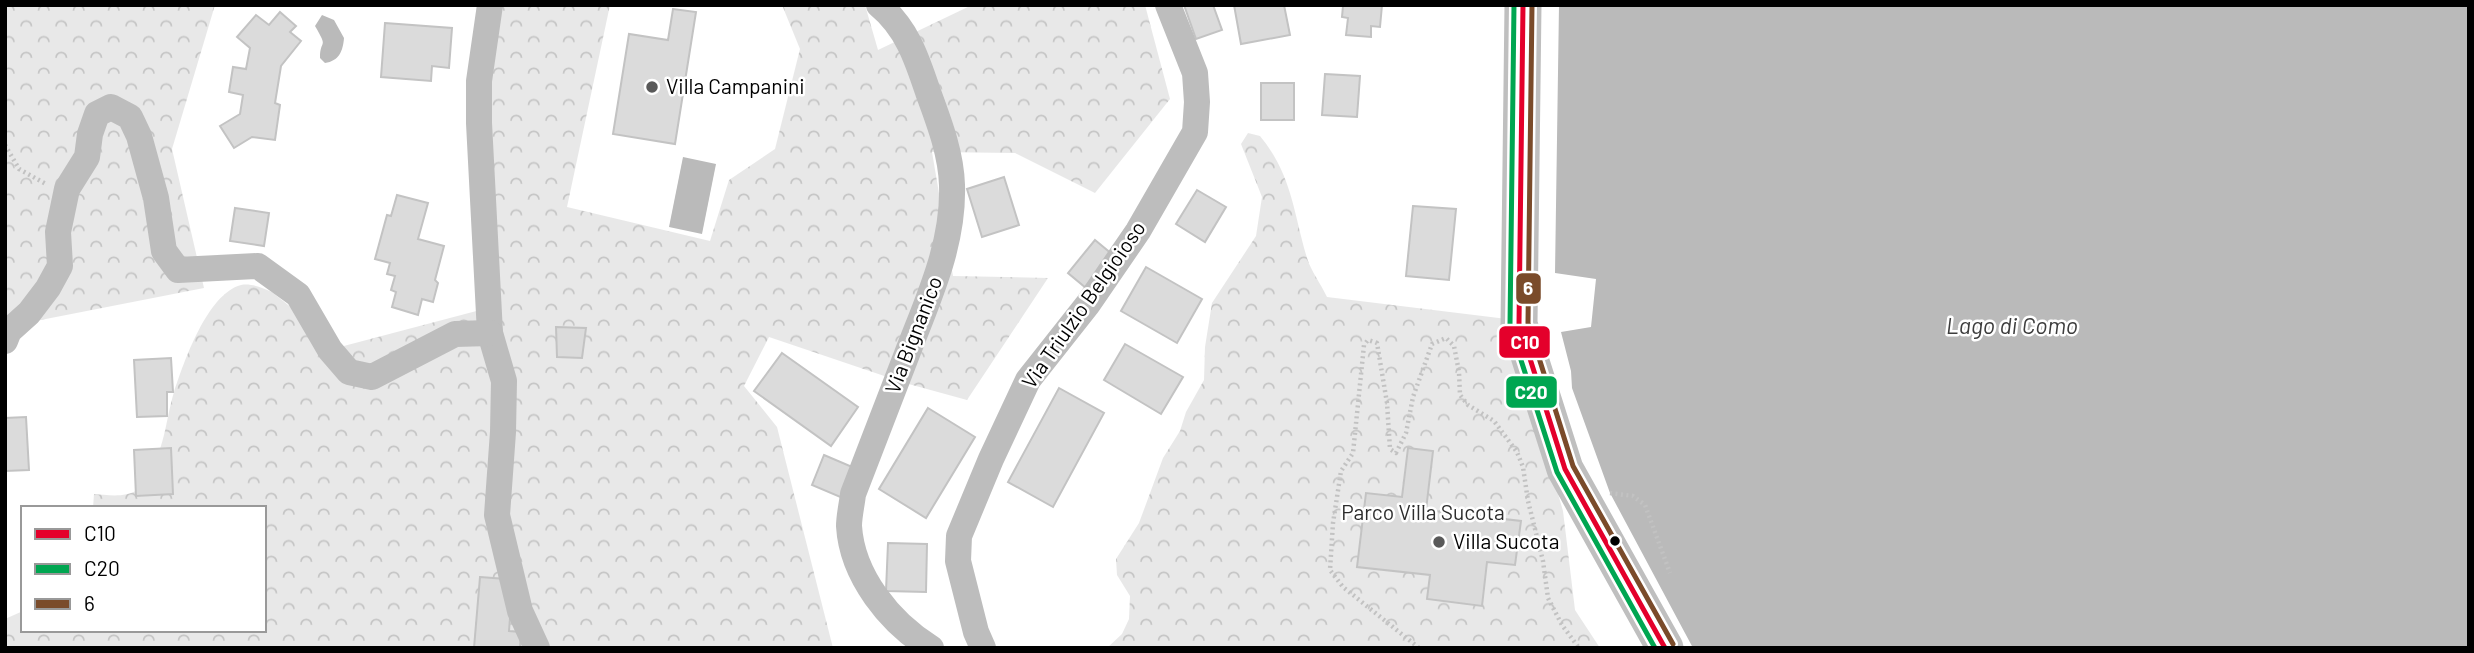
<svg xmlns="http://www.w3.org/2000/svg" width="2474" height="653" font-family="Barlow,sans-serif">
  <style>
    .forest { fill: url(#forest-crowns) }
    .water { fill: #bababa }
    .building { fill: #dbdbdb; stroke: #c3c3c3; stroke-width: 2 }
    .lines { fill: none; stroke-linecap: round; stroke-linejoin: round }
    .path { stroke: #c2c2c2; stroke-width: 4.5; stroke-dasharray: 2 3.5; stroke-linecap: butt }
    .minor { stroke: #bdbdbd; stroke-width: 26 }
    .secondary { stroke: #bfbfbf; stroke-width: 37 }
    .bus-1-casing { stroke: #fff; stroke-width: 10 }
    .bus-2-casing { stroke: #fff; stroke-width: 10 }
    .bus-3-casing { stroke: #fff; stroke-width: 10 }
    .bus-1 { stroke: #e4002b; stroke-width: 5 }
    .bus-2 { stroke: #00a651; stroke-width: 5 }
    .bus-3 { stroke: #7a4b2a; stroke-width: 5 }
    .poi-dot { fill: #595959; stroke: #fff; stroke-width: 2.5 }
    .bus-dot { fill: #000; stroke: #fff; stroke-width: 2.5 }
    .labels { text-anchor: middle; stroke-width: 5; stroke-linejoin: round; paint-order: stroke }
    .poi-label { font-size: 21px; fill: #000; stroke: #fff; text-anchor: start }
    .street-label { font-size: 21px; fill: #000; stroke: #fff }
    .park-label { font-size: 21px; fill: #2c2c2c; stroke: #fff }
    .water-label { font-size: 23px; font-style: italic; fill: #3d3d3d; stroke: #fff }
    .line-badge { stroke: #fff; stroke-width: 2.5 }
    .badge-label { font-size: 19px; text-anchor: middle; font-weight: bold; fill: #fff }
  </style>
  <defs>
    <pattern id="forest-crowns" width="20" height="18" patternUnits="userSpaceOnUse" patternTransform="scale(1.75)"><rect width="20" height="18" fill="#e8e8e8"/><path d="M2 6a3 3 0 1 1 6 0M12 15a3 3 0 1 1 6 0" fill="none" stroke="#c5c5c5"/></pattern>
  </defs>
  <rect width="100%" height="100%" fill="#fff"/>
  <g class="forest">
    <path d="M5,5h210l-43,144 32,139 -199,39z"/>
    <path d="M481,5h129l-43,202 143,34 19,-61 46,-31 25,-100 -18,-44h83l13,45 94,-45h173l25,94 -75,94 -80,-40 -83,-1 21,124 95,2 -81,122 -62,-17 -136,-46 -25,49 33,41 56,221h-828v-29l18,-8v19h241v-122h-171l1,-14c13,1 31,4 43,-4 3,-2 6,-9 9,-13 19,-26 19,-55 28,-85 10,-30 33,-98 67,-107 10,-2 22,3 31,7l68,55 144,-38z"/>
    <path d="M1248,133l12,3c32,39 33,75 47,122 4,13 14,26 20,39l180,22 56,192 12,99 25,38h-493l15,-14 7,-15 1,-23 -13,-21 -1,-16 23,-36 24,-65 17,-27 6,-19 18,-32 1,-33 7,-44 44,-67 6,-39 -21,-53z"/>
  </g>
  <g class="water">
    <path d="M1559,5h910v643h-776l-83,-155 -38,-105 -1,-17 -10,-39 30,-5 5,-48 -41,-6z"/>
    <path d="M322,15l12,5 10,18c-1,13 -5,23 -19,25l-5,-5c0,-20 9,-8 -5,-32z"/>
    <path d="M683,157l33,7 -14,70 -33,-7z"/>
  </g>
  <g class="building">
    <path d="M1184,5h29l9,25 -26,9z"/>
    <path d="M1234,5h50l6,30 -49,9z"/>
    <path d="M1347,5h35l-2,22 -9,-1v11l-25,-2 2,-17 -6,-1 1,-11z"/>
    <path d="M673,9l23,3 -21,132 -62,-10 16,-100 39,6z"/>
    <path d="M280,12l16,14 -6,6 11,9 -20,25 -6,37 5,2 -5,35 -23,-3 -18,11 -14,-22 20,-12 3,-19 -14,-3 4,-25 13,2 4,-21 -13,-11 19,-22 13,10z"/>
    <path d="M385,23l67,5 -3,40 -17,-2 -1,15 -50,-4z"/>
    <path d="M1325,74l35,2 -3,41 -35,-2z"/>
    <rect x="1261" y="83" width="33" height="37"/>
    <path d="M1004,177l15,48 -37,12 -15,-48z"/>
    <path d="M1197,190l29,17 -21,35 -29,-18z"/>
    <path d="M397,195l31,8 -10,36 26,7 -9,34 3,3 -5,19 -11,-3 -4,16 -26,-8 4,-15 -5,-2 4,-14 -8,-2 3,-11 -15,-4 12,-44 4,1z"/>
    <path d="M1413,206l43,3 -7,71 -43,-4z"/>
    <path d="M235,208l34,5 -5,33 -34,-5z"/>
    <path d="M1095,240l18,15 -27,33 -18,-15z"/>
    <path d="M1146,267l56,32 -25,44 -56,-32z"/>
    <path d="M556,327l30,1 -4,30 -25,-1z"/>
    <path d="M1125,344l58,33 -22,37 -57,-34z"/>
    <path d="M782,353l76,54 -27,39 -77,-55z"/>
    <path d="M171,358l2,34h-6v24l-30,1 -3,-57z"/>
    <path d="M1059,388l45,25 -51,94 -45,-25z"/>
    <path d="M928,408l47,29 -49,81 -47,-29z"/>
    <path d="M26,417l3,53 -24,1v-53z"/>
    <path d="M171,448l2,46 -37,2 -2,-46z"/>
    <path d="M1408,448l25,3 -7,59 95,11 -6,44 -28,-3 -5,44 -55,-7 3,-24 -73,-8 9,-74 36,4z"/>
    <path d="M824,455l33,14 -12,30 -33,-14z"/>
    <path d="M888,543l39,1 -1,48 -40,-1z"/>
    <path d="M480,577l26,2 5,26 -2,26 12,1 -1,16h-46z"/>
  </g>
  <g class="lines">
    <g class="path">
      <path d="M5,145l14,24 27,15"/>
      <path d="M1610,493l23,3 12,9 25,68"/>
      <path d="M1419,648l-76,-61 -13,-17 3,-47 8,-52 12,-18 11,-108 4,-5 9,3 10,60 3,46 6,4 10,-20 7,-36 19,-53 14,-6 8,8 5,26 1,23 8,10 26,16 23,31 6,15 5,34 15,60 5,37 14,27 17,23"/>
    </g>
    <g class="minor">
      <path d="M490,5l-11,76v42l11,210 14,48 -1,51 -6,83 23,96 17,37"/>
      <path d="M879,5c28,23 38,54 49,87 11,30 23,61 24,93 2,60 -24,114 -45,169 -18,46 -36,93 -54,140 -1,10 -4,22 -4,32 3,50 41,97 82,122"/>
      <path d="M5,341l4,-10 20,-18 19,-25 12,-22 -2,-34 9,-43 20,-32 3,-23 7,-20 14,-7 19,10 9,19 17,62 8,53 14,19 80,-4 40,29 32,55 19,22 23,5 83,-43 35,-1"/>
      <path d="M983,648l-7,-16 -18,-71 1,-25 32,-77 37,-79 60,-76 50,-73 57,-99 2,-30 -2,-29 -27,-68"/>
    </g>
    <path class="secondary" d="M1523,5l-4,319 46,145 100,179"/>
    <defs>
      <path id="bus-1" d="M1523,5l-4,319 46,145 100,179"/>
      <path id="bus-2" d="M1514,5l-4,321 47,146 98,176"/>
      <path id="bus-3" d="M1532,5l-4,318 45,143 100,178"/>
    </defs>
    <use href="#bus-1" class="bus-1-casing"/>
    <use href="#bus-2" class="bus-2-casing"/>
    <use href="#bus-3" class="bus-3-casing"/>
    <use href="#bus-1" class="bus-1"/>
    <use href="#bus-2" class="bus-2"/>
    <use href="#bus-3" class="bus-3"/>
  </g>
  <g class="poi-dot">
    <circle cx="652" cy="87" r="7"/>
    <circle cx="1439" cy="542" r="7"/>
  </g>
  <circle class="bus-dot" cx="1615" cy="541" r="6"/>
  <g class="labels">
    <g class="poi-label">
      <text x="666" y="94">Villa Campanini</text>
      <text x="1453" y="549">Villa Sucota</text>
    </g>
    <g class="street-label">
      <text transform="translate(1084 305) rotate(-55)" y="7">Via Triulzio Belgioioso</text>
      <text transform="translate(914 335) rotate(-69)" y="7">Via Bignanico</text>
    </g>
    <g class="park-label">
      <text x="1423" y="520">Parco Villa Sucota</text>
    </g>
    <g class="water-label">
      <text x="2012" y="334">Lago di Como</text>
    </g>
  </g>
  <g class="line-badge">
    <rect x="1515" y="272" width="27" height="33" rx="7" fill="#7a4b2a"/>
    <rect x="1498" y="325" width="53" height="34" rx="7" fill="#e4002b"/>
    <rect x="1505" y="375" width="53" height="34" rx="7" fill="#00a651"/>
  </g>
  <g class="badge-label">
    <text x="1528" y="295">6</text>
    <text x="1525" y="349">C10</text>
    <text x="1531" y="399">C20</text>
  </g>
  <rect width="2474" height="653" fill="none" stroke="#000000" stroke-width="14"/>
  <rect x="21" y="506" width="245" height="126" fill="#ffffff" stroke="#999999" stroke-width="2"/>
  <rect x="35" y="529" width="35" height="10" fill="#e4002b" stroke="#999999" stroke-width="2"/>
  <text x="84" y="541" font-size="21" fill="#000000">C10</text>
  <rect x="35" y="564" width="35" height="10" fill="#00a651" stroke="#999999" stroke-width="2"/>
  <text x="84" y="576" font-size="21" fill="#000000">C20</text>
  <rect x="35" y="599" width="35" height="10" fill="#7a4b2a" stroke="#999999" stroke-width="2"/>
  <text x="84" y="611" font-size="21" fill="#000000">6</text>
</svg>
